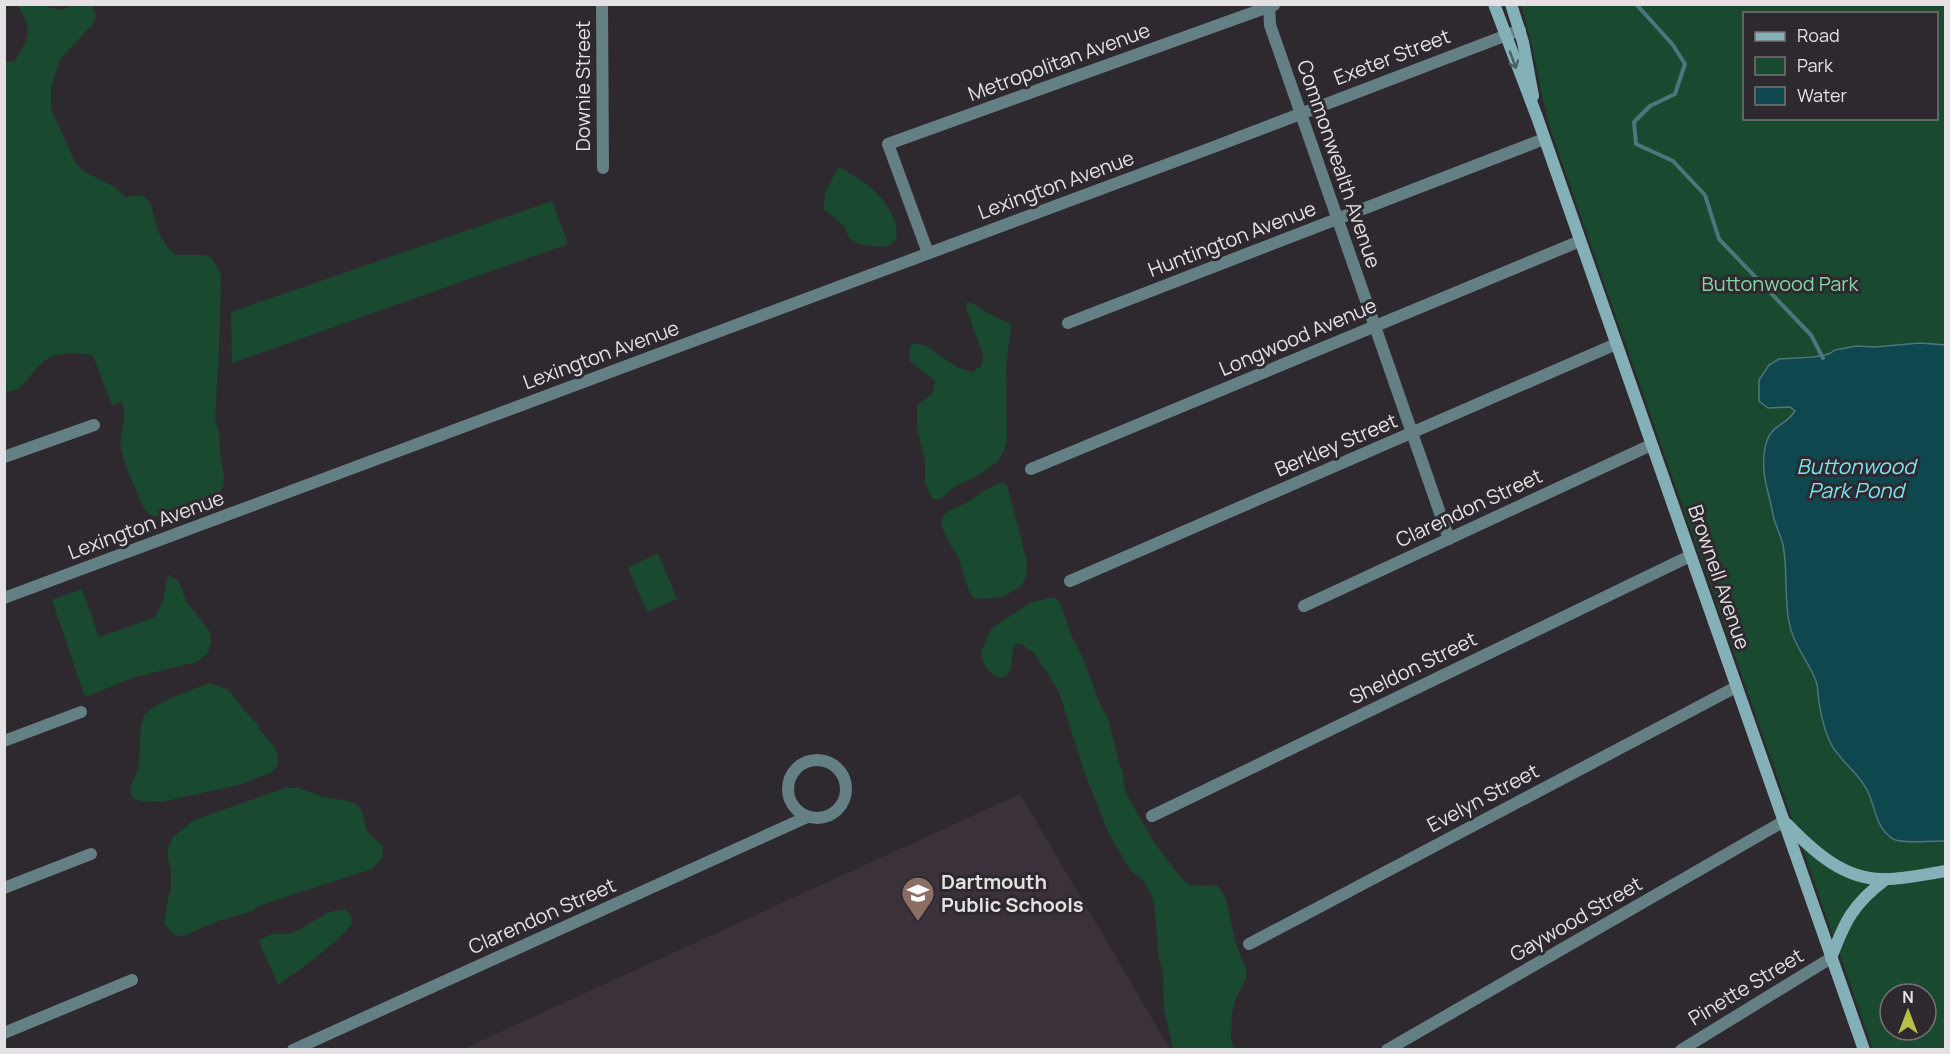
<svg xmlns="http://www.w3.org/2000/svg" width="1950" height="1054" font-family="Manrope,sans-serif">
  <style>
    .built { fill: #3a313b }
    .green { fill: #194a30; fill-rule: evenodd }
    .water { fill: #0e474d; stroke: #4e757b; stroke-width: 1.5 }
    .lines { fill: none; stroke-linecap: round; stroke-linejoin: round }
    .stream { stroke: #4e757b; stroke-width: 4 }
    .street { stroke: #658084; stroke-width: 12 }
    .secondary { stroke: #84b0b7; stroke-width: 12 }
    .oneway { stroke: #505f65 }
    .labels { text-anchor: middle; stroke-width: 6; stroke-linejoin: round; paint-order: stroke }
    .street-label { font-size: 20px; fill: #e4e1e5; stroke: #2e292e }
    .park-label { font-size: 20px; fill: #86d3a6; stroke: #2e292e }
    .poi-label { font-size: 20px; font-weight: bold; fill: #e4e1e5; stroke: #2e292e; text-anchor: start }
    .water-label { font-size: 21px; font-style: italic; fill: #79e3f1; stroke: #2e292e }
  </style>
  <rect width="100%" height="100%" fill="#2e292e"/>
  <path class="built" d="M1020,794l150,255h-707z"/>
  <g class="green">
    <path d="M17,5h28l6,3 11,2 11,-5h20l3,13 -4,7 -30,32 -5,11 -6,21v20l24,53 8,9 28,14 15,12 16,-2 4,3 5,7 7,27 10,16 8,7h31l5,4 9,15 -2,74 -4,73c6,11 4,20 5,32 1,10 6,23 3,33 -6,18 -54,31 -71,30l-7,-6c-8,-17 -20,-43 -24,-62 -3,-14 9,-34 0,-46l-9,3 -19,-49c-6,-3 -12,-2 -19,-3 -46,-1 -39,38 -69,39v-330h9c15,-23 20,-33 3,-57z"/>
    <path d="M1521,5h424v1044h-72l-321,-915c-13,-43 -17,-87 -31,-129zM1744,14h192v104h-192zM1890,994h36v36h-36z"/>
    <path d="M838,167c16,8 32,18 44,32 14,17 28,52 -8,47 -6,-1 -18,-2 -22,-6 -5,-3 -5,-8 -7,-12 -4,-7 -14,-13 -21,-18l1,-17z"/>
    <path d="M552,201l16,43 -336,119 -1,-51z"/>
    <path d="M967,302l5,1 19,12 20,9 -5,44 1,71 -3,11 -5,11 -26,17 -18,8 -14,13h-9l-7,-17v-21l-8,-33v-22l16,-14 2,-11 -25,-20 -1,-8 3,-10 14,3 32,22 15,4 9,-7 1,-10 -17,-47z"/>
    <path d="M1004,482l3,3 20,77 -1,15 -4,8 -19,12 -29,2c-9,-12 -10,-27 -15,-40 -5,-10 -15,-22 -17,-34 -3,-17 20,-17 29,-25 12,-9 18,-13 33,-18z"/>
    <path d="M658,554l19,45 -30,13 -19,-45z"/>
    <path d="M168,574l11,8 7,19 24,31 1,9 -3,12 -11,9 -62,15 -50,20 -33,-97 30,-11 17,48 54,-19 1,2 9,-19z"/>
    <path d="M1048,598h7l5,5 12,34 11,21 16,44 9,16 11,45 4,8 1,16 4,10 27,47 28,36 7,5 9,1 17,-1 7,8 4,10 8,38 11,28v9l-10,20 -4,15 -1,27 4,9h-62l-9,-41 -1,-35 -4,-16 -5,-53 -3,-11 -8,-13 -13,-10 -23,-40 -24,-62 -24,-76 -24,-38 -14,-10h-5c-9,11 2,27 -13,34l-11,-4 -5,-5 -4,-8 -2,-9 10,-23 39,-26z"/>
    <path d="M210,683l19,7 14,19 15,16 2,6 13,14 5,10v10l-6,7 -30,12 -81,18 -21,-1 -8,-3c-5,-14 6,-23 7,-36 2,-16 -1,-31 5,-46 3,-10 54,-29 66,-33z"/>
    <path d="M285,788h14l24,9 26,4 8,4 5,6 5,21 16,14 -1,12 -10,11 -114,37 -5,5 -35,10 -35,15 -9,-1 -10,-11 4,-25 3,-11v-18l-3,-11v-10l4,-11 22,-18z"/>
    <path d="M346,909l5,7 1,8c-21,24 -47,42 -74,61 -5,-16 -15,-29 -19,-45l13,-6h17l6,-2 34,-20z"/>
  </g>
  <path class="water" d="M1920,343l26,2v496h-3c-11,0 -41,3 -50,-2 -18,-12 -17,-30 -25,-47 -8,-19 -29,-31 -38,-50 -6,-13 -9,-26 -11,-40 -1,-6 -1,-12 -2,-18 -7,-22 -24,-38 -28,-62 -5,-25 -1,-51 -6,-77 -2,-10 -8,-20 -10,-30 -4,-24 -13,-41 -8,-67 5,-25 19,-20 30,-37l-5,-4 -22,1 -9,-7v-21l10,-15 10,-6 35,-2 15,-3 6,-4 21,-4 19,1z"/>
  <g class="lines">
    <path class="stream" d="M1636,4l37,41 12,19 -10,30 -25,12 -16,16 2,22 37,17 32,34 14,44 92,96 12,23"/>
    <g class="street">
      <path d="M602,4l1,164"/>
      <path d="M1269,4l1,21 179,514"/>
      <path d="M928,253l-40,-109 386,-139"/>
      <path d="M1068,323l476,-184"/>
      <path d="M4,457l90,-32"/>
      <path d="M1031,469l549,-228"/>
      <path d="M1070,581l546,-237"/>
      <path d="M4,598l1207,-450 309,-118"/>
      <path d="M1304,606l347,-161"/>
      <path d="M4,741l77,-29"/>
      <circle cx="817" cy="789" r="29"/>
      <path d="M1152,816l538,-260"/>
      <path d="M4,888l87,-34"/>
      <path d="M1249,944l487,-257"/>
      <path d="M4,1033l128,-53"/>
      <path d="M293,1050l514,-233"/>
      <path d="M1387,1050l397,-229"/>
      <path d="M1681,1050l150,-92"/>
    </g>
    <g class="secondary">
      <path d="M1494,4l43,113 327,933"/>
      <path d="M1511,4l12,38 10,54"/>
      <path d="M1787,824c26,27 58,57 99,55 19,0 40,-5 60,-8"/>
      <path d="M1831,958c14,-37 22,-54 54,-78"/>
    </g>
  </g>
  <defs><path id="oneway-shaft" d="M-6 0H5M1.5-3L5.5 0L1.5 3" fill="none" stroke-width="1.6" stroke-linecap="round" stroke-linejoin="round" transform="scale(1.5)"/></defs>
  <use class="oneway" href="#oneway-shaft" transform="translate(1513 60) rotate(70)"/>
  <defs>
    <symbol id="school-pin" viewBox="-11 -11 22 30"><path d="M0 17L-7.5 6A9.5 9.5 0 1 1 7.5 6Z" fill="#8d6e63" stroke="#2e292e"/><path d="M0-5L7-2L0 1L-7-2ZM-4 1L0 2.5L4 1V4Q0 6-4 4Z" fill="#fff"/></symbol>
  </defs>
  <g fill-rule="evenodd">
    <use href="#school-pin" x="899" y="874" width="38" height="52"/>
  </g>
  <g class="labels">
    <g class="street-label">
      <text transform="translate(1392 57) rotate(-21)" y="7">Exeter Street</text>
      <text transform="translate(1059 62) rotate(-20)" y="7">Metropolitan Avenue</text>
      <text transform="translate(583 86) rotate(-90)" y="7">Downie Street</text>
      <text transform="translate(1339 164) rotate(71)" y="7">Commonwealth Avenue</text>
      <text transform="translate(1056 185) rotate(-20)" y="7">Lexington Avenue</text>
      <text transform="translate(1232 239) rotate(-21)" y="7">Huntington Avenue</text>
      <text transform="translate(1298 337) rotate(-23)" y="7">Longwood Avenue</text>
      <text transform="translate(601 355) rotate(-20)" y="7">Lexington Avenue</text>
      <text transform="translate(1336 445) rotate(-23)" y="7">Berkley Street</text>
      <text transform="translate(1469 508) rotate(-25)" y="7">Clarendon Street</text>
      <text transform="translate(146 525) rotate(-20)" y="7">Lexington Avenue</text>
      <text transform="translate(1719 577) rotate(71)" y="7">Brownell Avenue</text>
      <text transform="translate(1413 668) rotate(-26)" y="7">Sheldon Street</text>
      <text transform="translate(1483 798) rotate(-28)" y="7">Evelyn Street</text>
      <text transform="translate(542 916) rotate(-24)" y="7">Clarendon Street</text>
      <text transform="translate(1576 919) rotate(-30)" y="7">Gaywood Street</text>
      <text transform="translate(1746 987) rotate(-31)" y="7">Pinette Street</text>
    </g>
    <g class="park-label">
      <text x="1780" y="291">Buttonwood Park</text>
    </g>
    <g class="poi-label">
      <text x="941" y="889">Dartmouth<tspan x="941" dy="23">Public Schools</tspan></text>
    </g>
    <g class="water-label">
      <text x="1856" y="474">Buttonwood<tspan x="1856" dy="24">Park Pond</tspan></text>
    </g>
  </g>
  <rect width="1950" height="1054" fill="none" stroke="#e4e1e5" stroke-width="12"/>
  <rect x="1743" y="12" width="195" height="108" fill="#2e292e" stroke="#777377" stroke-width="1.5"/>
  <rect x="1755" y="32" width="30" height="9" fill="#84b0b7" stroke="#777377" stroke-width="1.5"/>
  <text x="1797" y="42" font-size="18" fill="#e4e1e5">Road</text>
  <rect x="1755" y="57" width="30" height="18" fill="#194a30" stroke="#777377" stroke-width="1.5"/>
  <text x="1797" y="72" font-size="18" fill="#e4e1e5">Park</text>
  <rect x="1755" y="87" width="30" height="18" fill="#0e474d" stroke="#777377" stroke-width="1.5"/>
  <text x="1797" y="102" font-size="18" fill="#e4e1e5">Water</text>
  <g transform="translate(1908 1012)"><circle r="28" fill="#2e292e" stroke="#777377" stroke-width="1.5"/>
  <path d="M0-4.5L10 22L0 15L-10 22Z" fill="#b8c147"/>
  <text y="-9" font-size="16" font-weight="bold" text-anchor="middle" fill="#e4e1e5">N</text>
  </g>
</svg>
